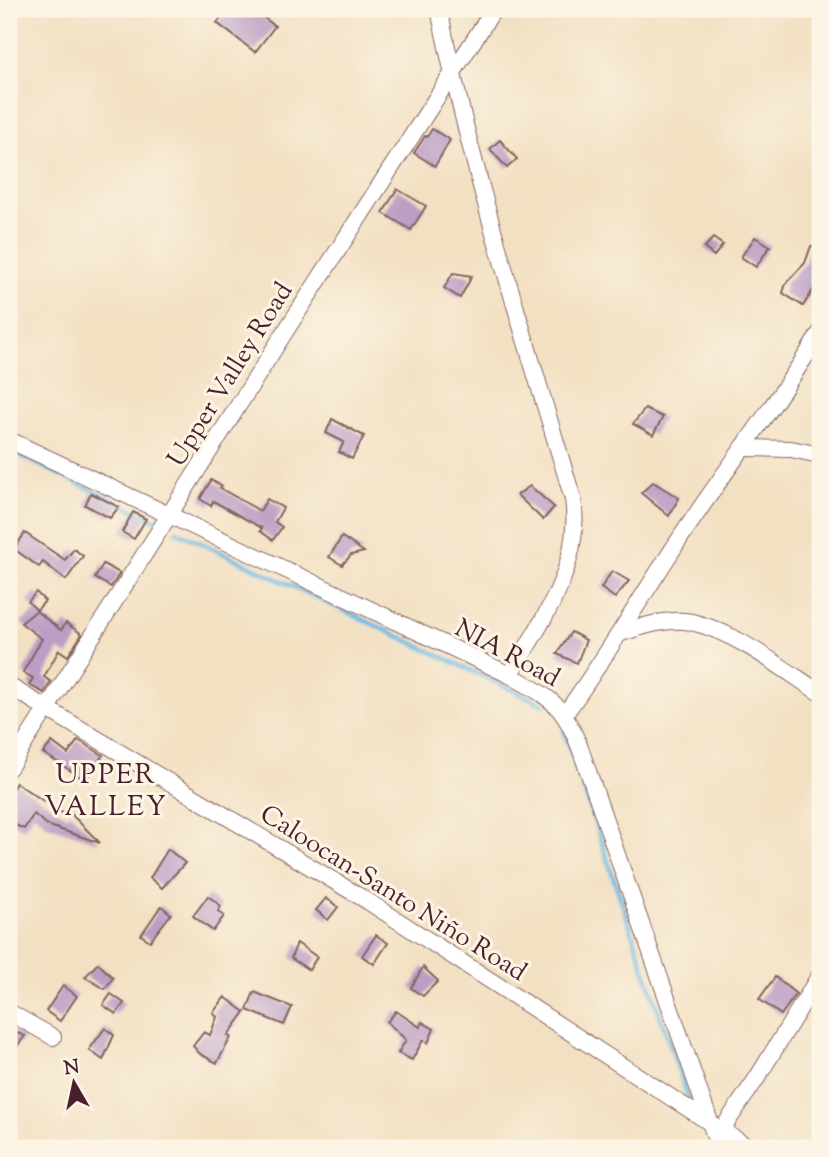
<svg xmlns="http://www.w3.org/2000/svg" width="829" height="1157" font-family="'Sorts Mill Goudy',serif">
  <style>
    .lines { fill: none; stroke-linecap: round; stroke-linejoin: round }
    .stream { stroke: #69b8e3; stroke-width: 4.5 }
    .building { fill: #ba9ec5 }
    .minor-casing { stroke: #856360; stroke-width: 18 }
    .minor { stroke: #fff; stroke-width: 16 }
    .labels { text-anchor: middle; stroke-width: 6; stroke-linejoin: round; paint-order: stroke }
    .street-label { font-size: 26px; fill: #4a1f2b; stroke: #fcf5e5 }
    .neighbourhood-label { font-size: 28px; letter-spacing: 2px; fill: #4a1f2b; stroke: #fcf5e5 }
  </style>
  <rect width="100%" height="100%" fill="#fcf5e5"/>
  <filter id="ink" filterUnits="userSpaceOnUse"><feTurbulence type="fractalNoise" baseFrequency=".0143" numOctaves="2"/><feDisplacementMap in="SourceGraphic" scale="14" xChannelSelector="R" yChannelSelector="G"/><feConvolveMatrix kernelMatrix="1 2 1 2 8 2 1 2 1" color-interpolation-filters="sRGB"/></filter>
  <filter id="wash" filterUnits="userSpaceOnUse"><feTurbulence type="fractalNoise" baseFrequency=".00686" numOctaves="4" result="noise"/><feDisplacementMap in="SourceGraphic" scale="28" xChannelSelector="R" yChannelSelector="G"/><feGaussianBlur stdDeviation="1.57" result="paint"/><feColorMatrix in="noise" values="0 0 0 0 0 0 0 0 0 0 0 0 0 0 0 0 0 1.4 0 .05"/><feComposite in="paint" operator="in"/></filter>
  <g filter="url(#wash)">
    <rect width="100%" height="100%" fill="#f2e0c2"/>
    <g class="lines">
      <g class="stream">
        <path d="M9,451l148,70"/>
        <path d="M176,531l368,174"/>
        <path d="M564,731l126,373"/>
      </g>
    </g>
    <g id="blocks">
      <g class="building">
        <path d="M228,9h24l23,17 -20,26 -38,-29z"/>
        <path d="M432,129l18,11 -15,26 -21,-13 11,-17 2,1z"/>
        <path d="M500,140l17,19 -10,9 -17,-19z"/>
        <path d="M397,189l29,17 -15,24 -28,-17z"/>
        <path d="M755,237l15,9 -14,21 -15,-10z"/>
        <path d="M713,238l10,7 -9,11 -10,-8z"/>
        <path d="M811,246l9,1v32l-17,27 -20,-13 3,-10 19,-20z"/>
        <path d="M453,273l19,3 -12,22 -16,-10z"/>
        <path d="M645,409l18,8 -10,18 -20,-11z"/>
        <path d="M332,419l32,17 -12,23 -13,-7 5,-10 -18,-9z"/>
        <path d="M211,480l11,6 -2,2 40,23 7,-12 16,9 -8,14 7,5 -9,13 -13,-9 2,-3 -49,-27 -2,5 -11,-7z"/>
        <path d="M653,482l26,16 -10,18 -28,-23z"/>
        <path d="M530,486l24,21 -11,13 -26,-25z"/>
        <path d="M91,493l28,14 -9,11 -25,-13z"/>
        <path d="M133,512l13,7 -12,20 -12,-7z"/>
        <path d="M25,533l40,27 9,-11 9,7 -17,24 -23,-18 -4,5 -25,-18z"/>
        <path d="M342,537l22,15 -13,3 -9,10 -13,-8z"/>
        <path d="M103,564l17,9 -9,14 -16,-9z"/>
        <path d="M612,571l17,10 -14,17 -14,-10z"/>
        <path d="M36,592l9,9 -8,9 -9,-8z"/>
        <path d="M36,611l25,19 5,-7 16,11 -14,22 -9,-6 -15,27 7,5 -7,11 -15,-8 4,-7 -10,-6 19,-33 -21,-16z"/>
        <path d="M571,632l15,8 -9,23 -20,-9z"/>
        <path d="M78,740l25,15 -18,25 -42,-27 9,-11 16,12z"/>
        <path d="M16,783l51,33 2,-4 31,31 -53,-18 -13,-11 -10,15 -15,-7v-28z"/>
        <path d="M168,849l17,14 -23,25 -12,-10z"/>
        <path d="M208,896l13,10 -3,5 6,5 -11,15 -20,-15z"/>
        <path d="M326,898l12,9 -10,13 -12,-10z"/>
        <path d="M161,906l10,8 -21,27 -9,-6z"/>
        <path d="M376,935l12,8 -14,21 -12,-8z"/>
        <path d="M297,943l20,14 -8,13 -18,-12z"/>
        <path d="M98,963l15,15 -8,11 -20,-12z"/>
        <path d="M423,967l15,14 -15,15 -12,-8z"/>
        <path d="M775,977l21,17 -15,21 -22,-16z"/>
        <path d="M63,986l14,10 -17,25 -14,-10z"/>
        <path d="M254,992l38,15 -8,18 -37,-15z"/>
        <path d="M111,994l13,9 -8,11 -13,-9z"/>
        <path d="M225,997l20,15 -17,23 3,2 -14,26 -17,-9 -7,-8 11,-14 6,3 7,-18 -4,-4z"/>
        <path d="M396,1011l24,16 2,-5 12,7 -6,14 -5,-3 -11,20 -14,-7 8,-13 -19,-18z"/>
        <path d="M105,1028l9,7 -11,25 -14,-10z"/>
        <path d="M9,1030l16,6 -16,20z"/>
      </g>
    </g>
  </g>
  <g filter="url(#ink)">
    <use href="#blocks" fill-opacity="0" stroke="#856360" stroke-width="2"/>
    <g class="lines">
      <defs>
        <g id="minor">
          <path d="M439,9c33,166 86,328 134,490 10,66 -31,122 -63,176"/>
          <path d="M9,440l501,235c41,24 52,27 70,73l139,400"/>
          <path d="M744,448l47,1 29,6"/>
          <path d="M621,633c20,-6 43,-14 64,-12 44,6 98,48 135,72"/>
          <path d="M9,686l360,216 380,246"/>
          <path d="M565,714c39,-54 72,-110 108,-165 47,-73 102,-141 147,-216"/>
          <path d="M9,768l274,-433 211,-326"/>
          <path d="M9,1012l44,25"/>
          <path d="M721,1131l36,-53 63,-103"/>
        </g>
      </defs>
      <use href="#minor" class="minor-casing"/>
      <use href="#minor" class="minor"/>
    </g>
  </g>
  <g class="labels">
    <g class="street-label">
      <text transform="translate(229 374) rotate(-58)" y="9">Upper Valley Road</text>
      <text transform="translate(508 652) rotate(28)" y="9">NIA Road</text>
      <text transform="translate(394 892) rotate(32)" y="9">Caloocan-Santo Niño Road</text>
    </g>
    <g class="neighbourhood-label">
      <text x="106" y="783">UPPER<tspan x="106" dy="32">VALLEY</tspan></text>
    </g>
  </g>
  <rect width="829" height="1157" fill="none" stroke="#fcf5e5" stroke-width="35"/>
  <g transform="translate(74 1083) rotate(351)" stroke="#fcf5e5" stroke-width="5" paint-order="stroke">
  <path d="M0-5L12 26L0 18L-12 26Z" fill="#4a1f2b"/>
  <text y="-10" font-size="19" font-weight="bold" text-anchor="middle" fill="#4a1f2b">N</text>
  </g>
</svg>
